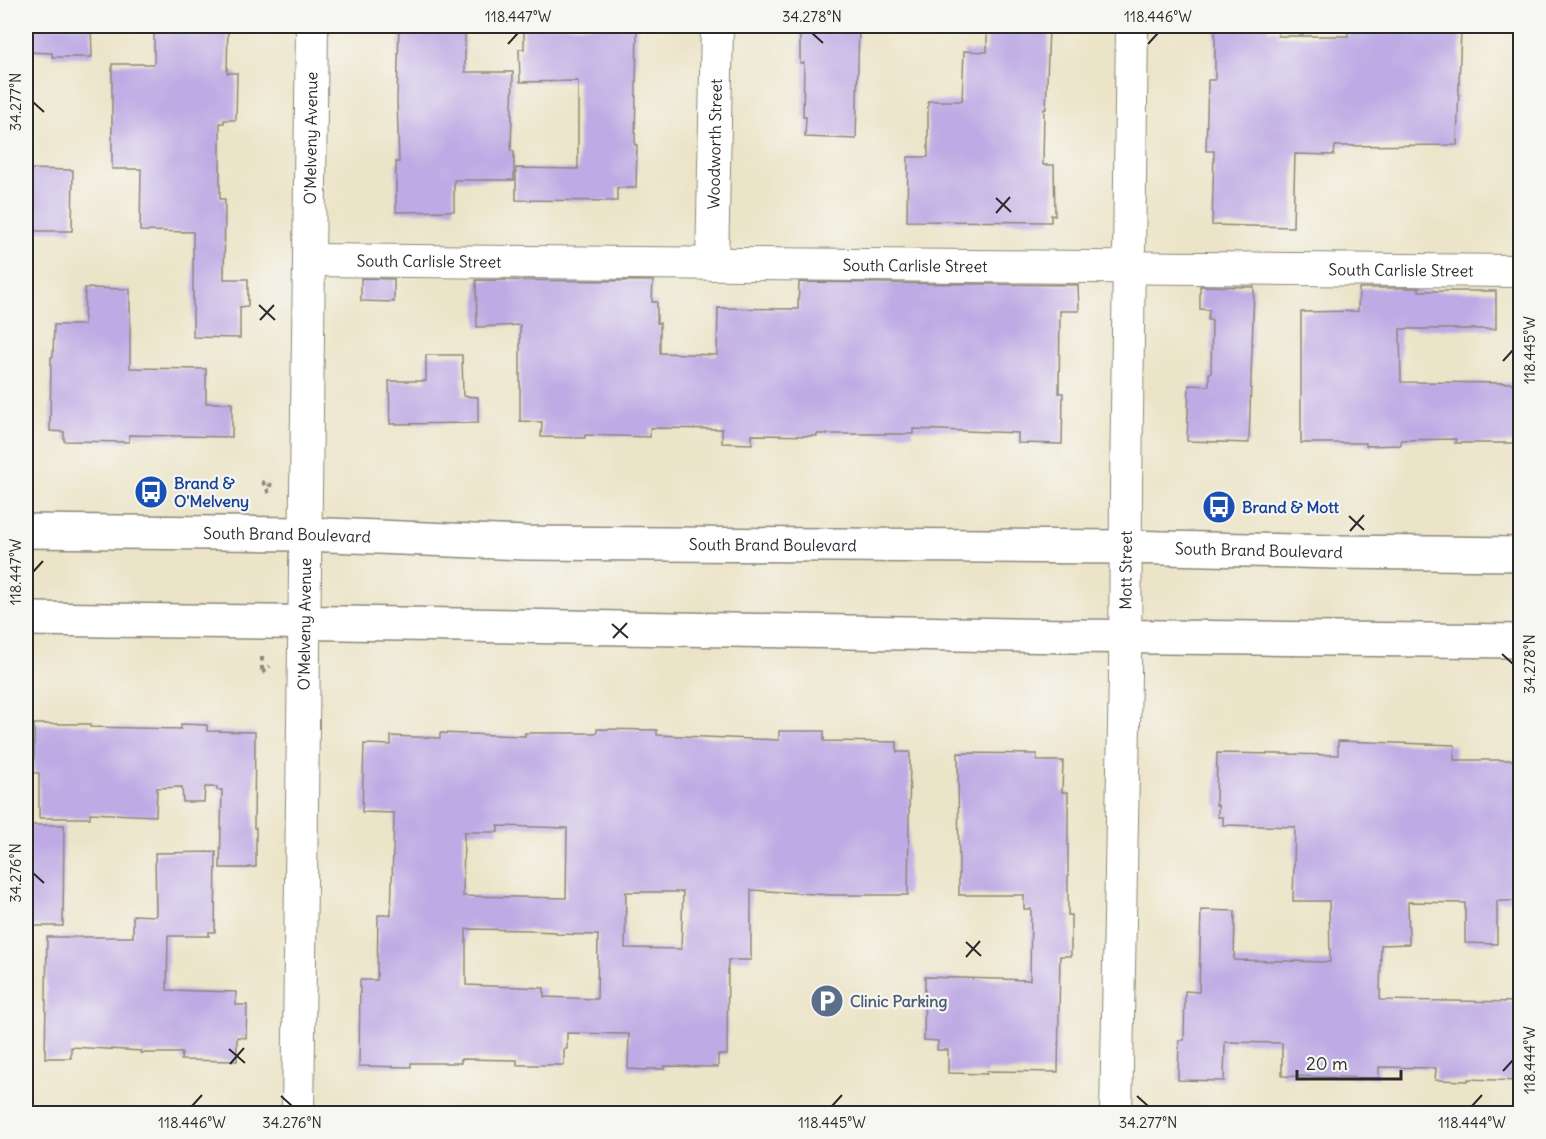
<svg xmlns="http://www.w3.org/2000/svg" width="1546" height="1139" font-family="Delius,sans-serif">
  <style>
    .building { fill: #beaae4; fill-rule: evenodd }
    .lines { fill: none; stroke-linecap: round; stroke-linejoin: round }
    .street-casing { stroke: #8c887a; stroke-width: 34 }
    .primary-casing { stroke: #8c887a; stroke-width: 36 }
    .path { stroke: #8c887a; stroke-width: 4; stroke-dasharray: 4.5 4.5; stroke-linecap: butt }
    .street { stroke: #fff; stroke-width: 32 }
    .primary { stroke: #fff; stroke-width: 33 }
    .ticks { fill: none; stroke: #2b2b2b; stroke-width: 2 }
    .labels { text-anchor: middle; stroke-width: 4.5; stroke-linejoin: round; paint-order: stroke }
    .street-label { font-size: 16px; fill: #2b2b2b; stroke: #f6f6f2 }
    .transit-label { font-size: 16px; font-weight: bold; fill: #164399; stroke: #f6f6f2; text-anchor: start }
    .service-label { font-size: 16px; font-weight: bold; fill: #4e5e75; stroke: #f6f6f2; text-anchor: start }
    .neatline { fill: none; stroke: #2b2b2b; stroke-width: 2 }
    .ticks-label { font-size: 15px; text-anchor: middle; fill: #2b2b2b }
  </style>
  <rect width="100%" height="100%" fill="#f6f6f2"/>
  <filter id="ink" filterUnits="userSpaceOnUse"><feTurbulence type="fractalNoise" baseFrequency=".0167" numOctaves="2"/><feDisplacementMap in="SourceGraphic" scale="12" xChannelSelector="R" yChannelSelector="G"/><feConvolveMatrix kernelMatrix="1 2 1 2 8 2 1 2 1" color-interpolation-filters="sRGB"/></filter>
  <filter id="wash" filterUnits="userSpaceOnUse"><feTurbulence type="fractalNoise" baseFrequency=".008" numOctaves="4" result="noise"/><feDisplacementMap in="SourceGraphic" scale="24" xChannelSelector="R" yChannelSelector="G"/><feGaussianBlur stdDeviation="1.35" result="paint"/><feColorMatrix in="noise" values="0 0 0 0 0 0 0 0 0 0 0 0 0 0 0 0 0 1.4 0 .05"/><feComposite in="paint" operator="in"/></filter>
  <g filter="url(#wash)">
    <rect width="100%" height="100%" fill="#ece4c8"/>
    <g id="blocks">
      <g class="building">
        <path d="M26,26h65l1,31h-40v-4l-26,-1z"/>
        <path d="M154,26h74l-1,47h10l-1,47h-12v3h-4v76h5l-1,80h24v27l-8,1v31l-47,-1v-105l-53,-1 1,-62h-29v-105h42z"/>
        <path d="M399,26h66v46h48l-2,79h3v29h-60v31l-58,1v-50h3l-2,-62z"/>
        <path d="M524,26h113l-2,119h2l-1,43h-19v13l-101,-1v-32l62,1v-88l-58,1 -1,-33h5z"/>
        <path d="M800,26h59l-3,113 -51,-2 1,-20h-3l1,-54h-4z"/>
        <path d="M987,26h62l-3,83h-2l-1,56h11l1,51 -4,-1v7l-144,-1 1,-64h20v-56h34l2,-50 23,1z"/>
        <path d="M1215,26h53v4h10v6h70v-10h113l-4,119 -122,1 -1,9 -39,-1 -2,73 -81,-2 2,-74h-8l2,-71h7z"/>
        <path d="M26,169l47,1 -1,61h-46z"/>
        <path d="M361,278l33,1v23l-33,-1z"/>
        <path d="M476,280l177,1 -1,21h5v21h3v30l57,2 1,-47 80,1 1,-27 279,3 1,26h-19l-1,82h4l-1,51 -44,-1v-10l-105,-4v5h-96v2l-65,-1v9l-30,-1v-14l-72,-1v9l-65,-2v3l-44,-1 1,-15 -22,-1v-96l-43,2z"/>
        <path d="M1200,286l54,1 -5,156 -62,-2 2,-56 20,1v-13h2l1,-53h-4l1,-10 -9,-1z"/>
        <path d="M85,288l45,1v79l76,1v34h26v34l-103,-2v7l-65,-1v-9l-14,-1 1,-74h2l1,-32h30z"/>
        <path d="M1359,288h60v3h77v38h-96l1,53 120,1v60h-66l1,-4 -55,1v5l-35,1v-3h-65v-131l57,-1z"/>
        <path d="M426,355h36l1,41 15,1v26l-88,1 -1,-43h37z"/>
        <path d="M34,724h56v3l91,2v-5l26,1v6l48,1 -1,96h2v39h-7v1h-29l2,-78h-5v-3h-12l-1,15h-21l-1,-15 -25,1 -1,28 -66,-3v5h-51v-45h-5z"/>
        <path d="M597,729l60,1v5l122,5v-9h45v10l73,1v10h13l-2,143h-78l-79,-5v70h-23l-1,95h-9v12l-54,-1v3h-16l-2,1 -18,-1 1,-35 -62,-1v16h-3v16h-47v-5l-56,-1v4h-50v4l-52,-1 1,-86h17l1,-65h13l3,-98v-4l-32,-1 2,-68 27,1v-9l49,2v-5l85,3v-3h72zM498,826l69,2 -1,70 -103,-2 1,-64h34zM626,892h57l-2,57 -56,-1zM466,929l66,1v1l24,1v2l42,1 -1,64 -53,-2v-9l-78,-3z"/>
        <path d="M1338,741l117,4 -1,15h67v141h-24v43l-32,-1v-40l-57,-1 1,42 -28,1 -1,55 141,2v79l-53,-2v2l-33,-1 1,-12 -57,-1v11l-97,-2v-33l-57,-1 -1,39 -46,-1 1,-40h5l1,-49 14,1 2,-82 34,1 -1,49 96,2 -1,-61h-36l2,-74 -72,-2v-8h-5v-12h-2l1,-52 121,2z"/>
        <path d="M958,753l79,1v7h26l-1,31h6v123h3v41h-11l-2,116 -71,-1v3l-39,-1v-23h-11l1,-9 -14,-1 1,-63 105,3 1,-71h-7v-14h-65z"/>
        <path d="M26,825h38l-1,101h-37z"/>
        <path d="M216,852l-1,80h-6v4h-41l-1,54 69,2v13h11l-1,33 -9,-1v24l-56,-1 1,-7h-41l1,-2 -71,-4v11h-26l2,-121h86v-22l23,1 -1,-63z"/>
      </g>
    </g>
  </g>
  <g filter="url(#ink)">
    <use href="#blocks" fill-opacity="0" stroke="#8c887a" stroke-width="1.5"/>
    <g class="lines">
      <defs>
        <g id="street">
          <path id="s1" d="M309,260l1211,11"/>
          <path id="s2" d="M712,264l5,-238"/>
          <path id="s3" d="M298,1114l14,-1088"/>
          <path id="s4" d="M1116,1114l9,-439 1,-187 6,-462"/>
        </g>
        <g id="primary">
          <path id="s5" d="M26,531l279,3 220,9 600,4 212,5 183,2"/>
          <path d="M26,619l317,4 728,13 449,5"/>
        </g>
      </defs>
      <use href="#street" class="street-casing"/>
      <use href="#primary" class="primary-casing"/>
      <g class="path">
        <path d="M269,493l-6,-11 10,4"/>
        <path d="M262,657v17l8,-8"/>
      </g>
      <use href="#street" class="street"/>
      <use href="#primary" class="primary"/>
    </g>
  </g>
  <path class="ticks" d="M812,33l11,10M508,44l10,-11M1148,44l10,-11M33,102l11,10M996,198l15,14M996,213l14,-16M259,305l16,15M260,320l14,-15M1503,361l10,-11M1349,516l15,14M1350,531l14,-16M33,572l10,-11M612,624l16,14M613,638l14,-15M1502,654l11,10M33,873l11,10M966,942l15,14M966,957l14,-16M229,1049l16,14M230,1064l14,-16M1503,1071l10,-11M281,1096l11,10M1137,1096l11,10M192,1106l10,-11M832,1106l10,-11M1472,1106l10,-11"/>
  <defs>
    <symbol id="bus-disc" viewBox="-11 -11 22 22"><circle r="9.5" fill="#1a4fb4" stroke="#f6f6f2"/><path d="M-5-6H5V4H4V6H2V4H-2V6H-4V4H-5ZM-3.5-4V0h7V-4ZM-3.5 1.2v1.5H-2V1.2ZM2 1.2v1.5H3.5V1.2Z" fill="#fff"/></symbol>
    <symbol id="parking-disc" viewBox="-11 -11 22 22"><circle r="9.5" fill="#5c6f8a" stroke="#f6f6f2"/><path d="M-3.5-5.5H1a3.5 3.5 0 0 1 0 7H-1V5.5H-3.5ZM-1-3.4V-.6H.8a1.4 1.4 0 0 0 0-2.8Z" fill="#fff"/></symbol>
  </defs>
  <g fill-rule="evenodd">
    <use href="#bus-disc" x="132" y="473" width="38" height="38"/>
    <use href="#bus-disc" x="1200" y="488" width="38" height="38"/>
    <use href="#parking-disc" x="808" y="982" width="38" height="38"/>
  </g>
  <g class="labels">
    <g class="street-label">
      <text dy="6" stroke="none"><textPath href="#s3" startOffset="976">O'Melveny Avenue</textPath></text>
      <text dy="6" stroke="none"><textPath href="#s2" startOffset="120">Woodworth Street</textPath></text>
      <text dy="6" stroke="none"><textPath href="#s1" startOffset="120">South Carlisle Street</textPath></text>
      <text dy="6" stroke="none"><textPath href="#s1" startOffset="606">South Carlisle Street</textPath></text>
      <text dy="6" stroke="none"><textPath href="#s1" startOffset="1092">South Carlisle Street</textPath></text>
      <text dy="6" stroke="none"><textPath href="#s5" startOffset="261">South Brand Boulevard</textPath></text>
      <text dy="6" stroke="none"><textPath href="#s5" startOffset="747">South Brand Boulevard</textPath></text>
      <text dy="6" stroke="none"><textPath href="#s5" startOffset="1233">South Brand Boulevard</textPath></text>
      <text dy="6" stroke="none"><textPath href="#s4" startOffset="544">Mott Street</textPath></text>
      <text dy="6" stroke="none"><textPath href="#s3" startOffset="490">O'Melveny Avenue</textPath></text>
    </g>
    <g class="transit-label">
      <text x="174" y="489">Brand &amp;<tspan x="174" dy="18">O'Melveny</tspan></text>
      <text x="1242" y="513">Brand &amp; Mott</text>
    </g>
    <g class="service-label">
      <text x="850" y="1007">Clinic Parking</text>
    </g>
  </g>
  <rect width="1546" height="1139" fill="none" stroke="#f6f6f2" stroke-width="66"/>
  <path d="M1297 1070v9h104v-9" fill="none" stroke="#2b2b2b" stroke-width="3"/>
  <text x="1306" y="1070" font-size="18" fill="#2b2b2b" stroke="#f6f6f2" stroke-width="4.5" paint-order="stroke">20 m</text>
  <rect x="33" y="33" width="1480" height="1073" class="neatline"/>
  <g class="ticks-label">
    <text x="518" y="22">118.447°W</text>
    <text x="812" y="22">34.278°N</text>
    <text x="1158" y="22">118.446°W</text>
    <text transform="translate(16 102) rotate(-90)" y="5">34.277°N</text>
    <text transform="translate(1530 350) rotate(-90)" y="5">118.445°W</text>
    <text transform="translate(16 572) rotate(-90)" y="5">118.447°W</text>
    <text transform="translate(1530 664) rotate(-90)" y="5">34.278°N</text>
    <text transform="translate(16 873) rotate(-90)" y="5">34.276°N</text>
    <text transform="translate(1530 1060) rotate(-90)" y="5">118.444°W</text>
    <text x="192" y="1128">118.446°W</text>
    <text x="292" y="1128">34.276°N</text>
    <text x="832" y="1128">118.445°W</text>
    <text x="1148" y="1128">34.277°N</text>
    <text x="1472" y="1128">118.444°W</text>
  </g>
</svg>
